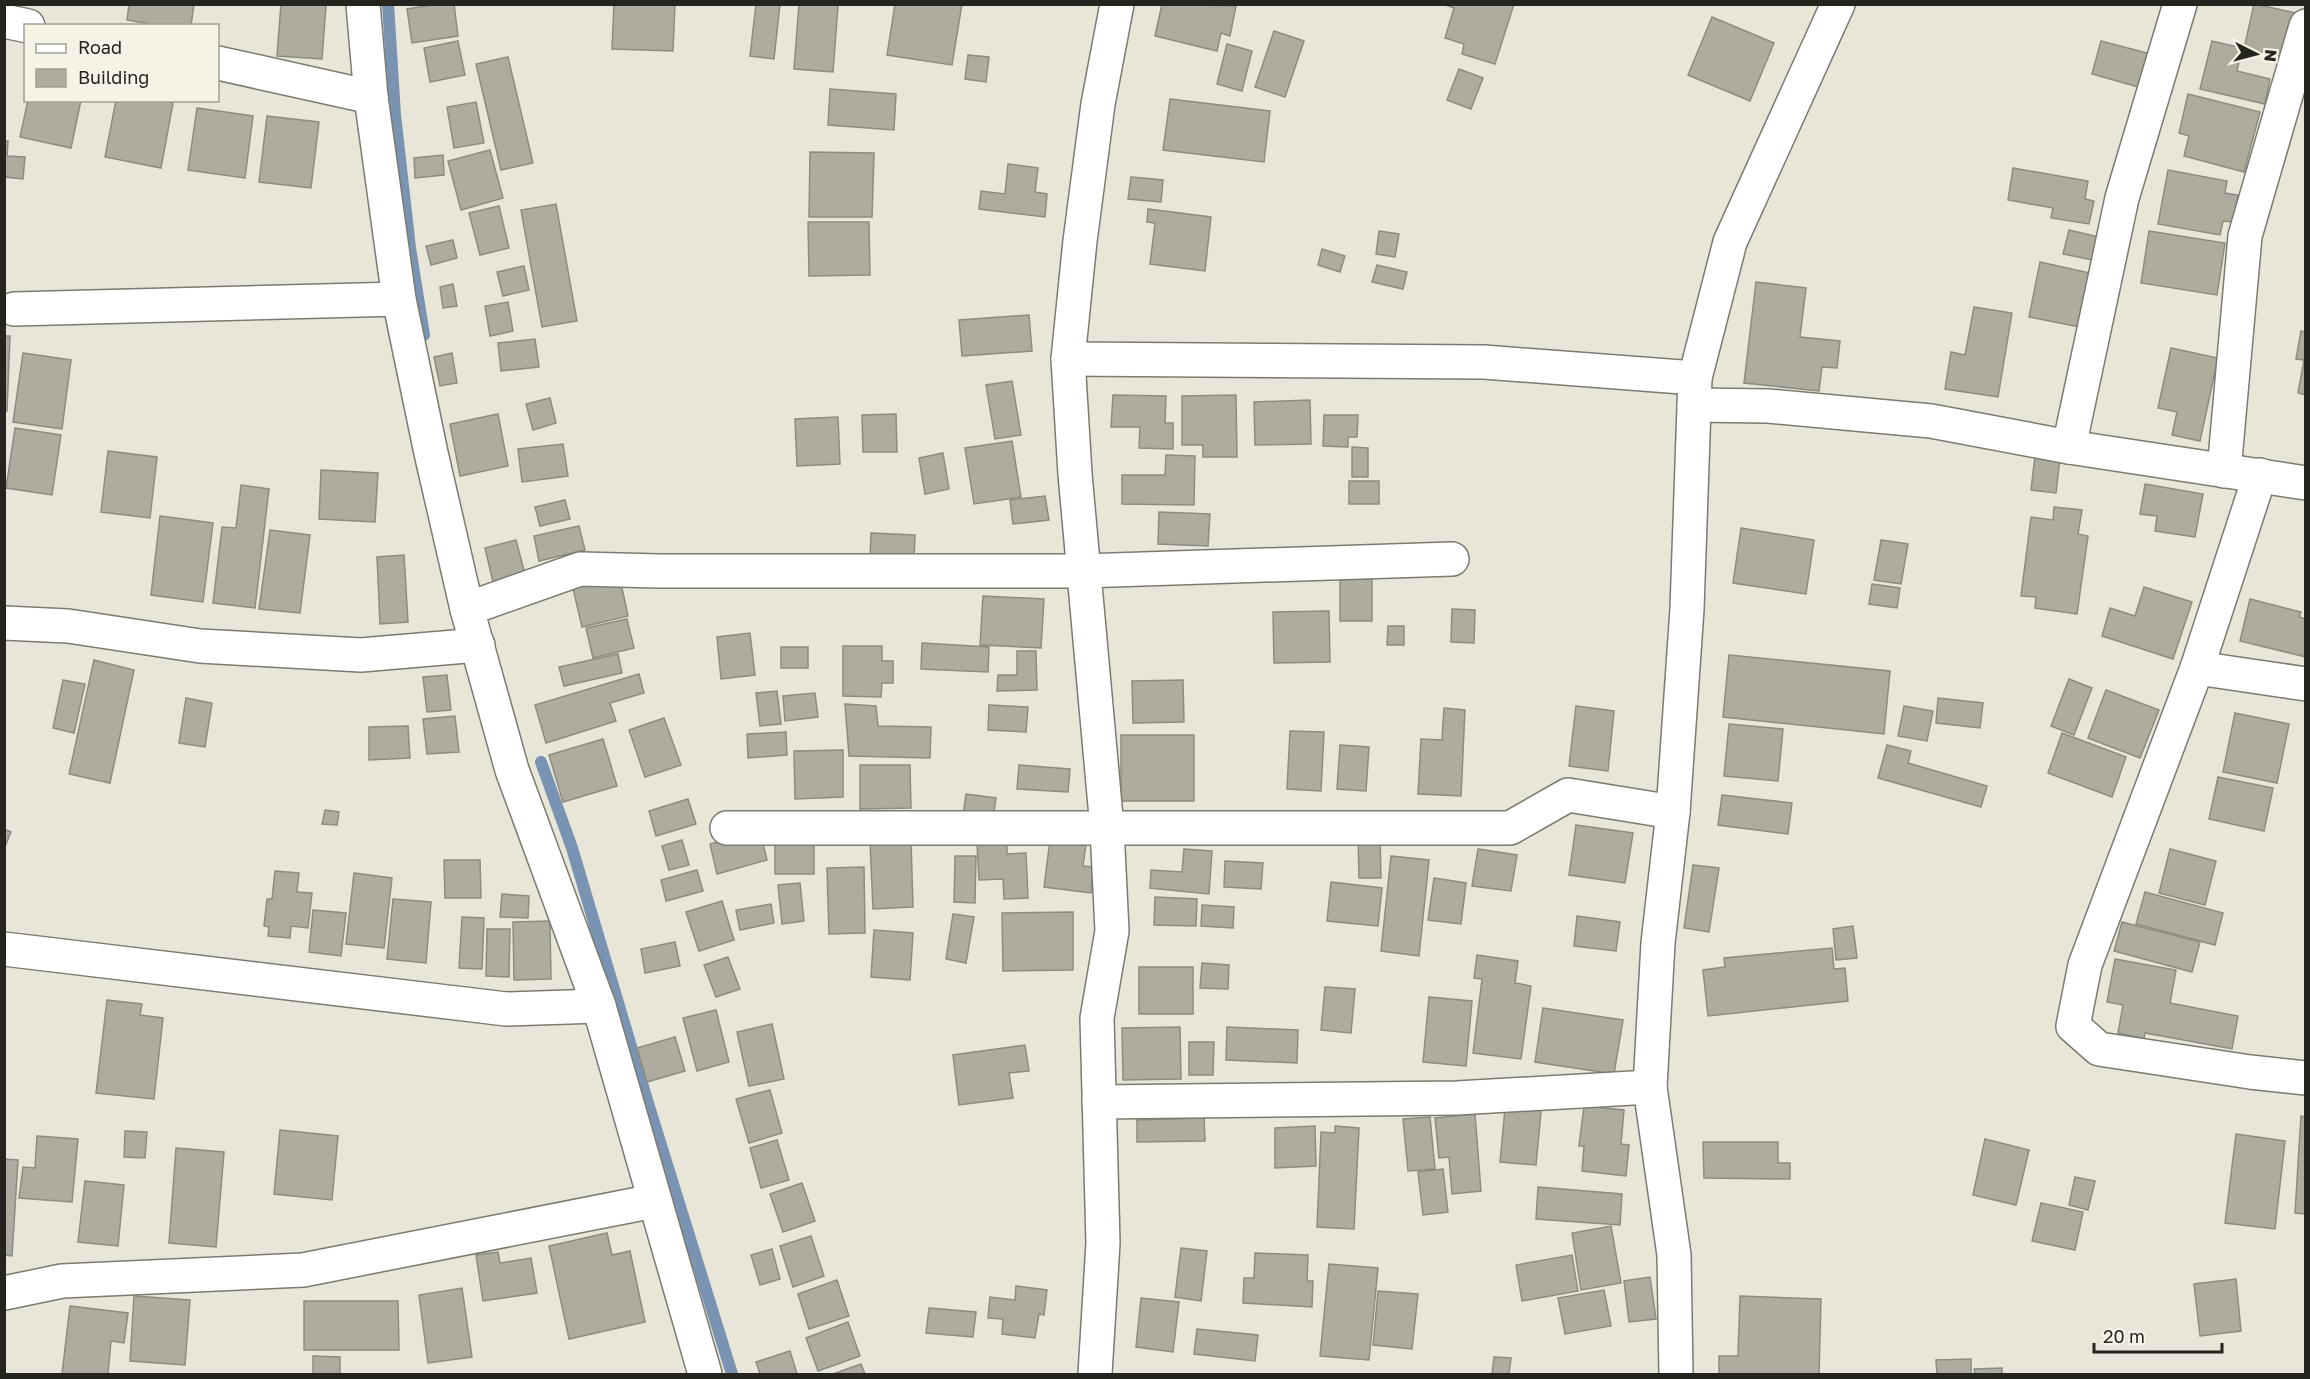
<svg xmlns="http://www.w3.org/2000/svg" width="2310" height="1379" font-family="'Golos Text',sans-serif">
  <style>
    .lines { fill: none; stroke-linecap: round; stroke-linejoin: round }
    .stream { stroke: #7a93b2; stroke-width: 12 }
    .building { fill: #adac9f; stroke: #8d8c80; stroke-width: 1.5 }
    .minor-casing { stroke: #7c7b6f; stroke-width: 36 }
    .minor { stroke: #fff; stroke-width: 33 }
  </style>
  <rect width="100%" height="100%" fill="#e7e6d8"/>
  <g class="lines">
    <g class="stream">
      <path d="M388,4l7,111 15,133 14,87"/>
      <path d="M541,762l31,86 75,252 85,274"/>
    </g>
  </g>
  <g class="building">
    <path d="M129,4h65l-3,22h-30l-34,-6z"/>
    <path d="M281,4l45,1 -4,54 -45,-3z"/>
    <path d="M439,4h15l4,32 -46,7 -5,-34z"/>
    <path d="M614,4h61l-2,47 -61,-2z"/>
    <path d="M756,4h24l-6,55 -24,-3z"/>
    <path d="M799,4l39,1 -5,67 -39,-3z"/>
    <path d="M895,4h67l-10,61 -65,-10z"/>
    <path d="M1162,4l74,2 -6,30 -9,-3 -4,18 -62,-15z"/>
    <path d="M1443,4h71l-19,60 -33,-10 2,-10 -19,-6 9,-30z"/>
    <path d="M2254,4l42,9 -11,45 -41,-9z"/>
    <path d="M1712,17l62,26 -24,58 -62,-26z"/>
    <path d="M1274,31l30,10 -19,56 -30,-10z"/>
    <path d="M458,41l7,34 -35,7 -6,-34z"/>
    <path d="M2101,41l50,13 -9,34 -50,-14z"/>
    <path d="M2212,41l30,7 -5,23 33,8 -5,25 -65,-15z"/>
    <path d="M1227,44l25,7 -10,40 -25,-7z"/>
    <path d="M968,55l21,2 -3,25 -21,-3z"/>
    <path d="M508,57l25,106 -32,7 -25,-106z"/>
    <path d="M1459,69l24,9 -12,31 -24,-9z"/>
    <path d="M830,89l66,5 -2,36 -66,-5z"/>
    <path d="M2188,94l72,18 -16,60 -60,-16 5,-20 -10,-3z"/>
    <path d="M1170,99l100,12 -6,51 -101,-12z"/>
    <path d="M28,100h53l-10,48 -51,-11z"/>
    <path d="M116,100h46l11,3 -12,65 -56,-11z"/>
    <path d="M476,102l8,41 -30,5 -7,-41z"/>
    <path d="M197,108l56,8 -8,62 -57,-8z"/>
    <path d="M267,116l52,6 -8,66 -52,-6z"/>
    <path d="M4,141h4l-1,15 18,1 -2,22 -19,-2z"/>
    <path d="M490,150l13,48 -42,12 -13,-49z"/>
    <path d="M810,152l64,1 -2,64h-63z"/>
    <path d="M443,155l1,20 -29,3 -1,-20z"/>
    <path d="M1008,164l30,4 -3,24 12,2 -2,23 -66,-8 2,-18 24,3z"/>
    <path d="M2013,168l75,13 -3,18 9,2 -5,23 -38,-6 2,-10 -45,-8z"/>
    <path d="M2168,170l59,11 -2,12 13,2 -5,27 -10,-1 -3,14 -62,-11z"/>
    <path d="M1131,177l32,3 -2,22 -33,-3z"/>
    <path d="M556,204l21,117 -35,6 -21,-117z"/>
    <path d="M499,206l10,42 -29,7 -11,-42z"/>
    <path d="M1148,209l63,8 -6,54 -55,-7 5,-41 -8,-1z"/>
    <path d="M808,222h61l1,53 -61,1z"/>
    <path d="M2069,230l34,8 -5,23 -35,-7z"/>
    <path d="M1379,231l20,3 -4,23 -19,-3z"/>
    <path d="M2149,231l76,12 -8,52 -76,-12z"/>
    <path d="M453,240l4,18 -26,7 -5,-19z"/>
    <path d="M1322,249l23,7 -5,16 -22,-7z"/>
    <path d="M2040,262l50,11 -10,54 -51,-10z"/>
    <path d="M1377,265l30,7 -4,17 -31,-7z"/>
    <path d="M524,266l5,24 -26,6 -6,-24z"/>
    <path d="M1756,282l50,6 -6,49 40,4 -3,27 -15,-1 -3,24 -75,-8z"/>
    <path d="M453,284l4,22 -14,2 -3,-21z"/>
    <path d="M508,302l5,29 -23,5 -5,-30z"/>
    <path d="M1974,307l38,6 -14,84 -53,-8 6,-37 14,3z"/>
    <path d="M1029,315l3,36 -70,5 -3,-36z"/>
    <path d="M2301,331l5,1v63l-8,-2 6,-33 -8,-1z"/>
    <path d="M4,336h6l-3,75h-3z"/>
    <path d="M535,339l4,28 -38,4 -3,-28z"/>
    <path d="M2171,348l47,10 -18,83 -28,-6 5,-23 -19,-4z"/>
    <path d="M23,353l48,7 -9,69 -49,-7z"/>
    <path d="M452,353l5,30 -17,3 -6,-29z"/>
    <path d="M1012,381l9,54 -26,4 -9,-54z"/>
    <path d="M1113,395l53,1 -1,27h8v26l-34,-1 1,-21h-29z"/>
    <path d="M1236,395l1,62h-34v-12h-21v-49z"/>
    <path d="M550,398l6,25 -23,7 -7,-26z"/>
    <path d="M1310,400l1,44 -56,1 -1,-43z"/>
    <path d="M498,414l10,52 -48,10 -10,-52z"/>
    <path d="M896,414l1,38h-34l-1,-37z"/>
    <path d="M1324,415h34l-1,22h-9v10l-25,-1z"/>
    <path d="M838,417l2,47 -43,2 -2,-47z"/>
    <path d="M15,428l46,7 -9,60 -46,-7z"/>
    <path d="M1012,441l9,56 -47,7 -9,-56z"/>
    <path d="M563,444l5,32 -46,6 -4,-33z"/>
    <path d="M1352,447l16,1v29h-16z"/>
    <path d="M108,451l49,6 -7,61 -49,-6z"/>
    <path d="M943,453l6,36 -24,5 -6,-36z"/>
    <path d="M1166,455l29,1 -1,49 -72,-1v-29h43z"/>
    <path d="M2035,456l25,2 -4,35 -25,-3z"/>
    <path d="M321,470l57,3 -3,49 -56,-3z"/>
    <rect x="1349" y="481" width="30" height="23"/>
    <path d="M2145,484l58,10 -8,43 -40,-6 2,-15 -17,-2z"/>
    <path d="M241,485l28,4 -14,119 -42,-5 9,-76 14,1z"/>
    <path d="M1045,496l4,24 -36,4 -3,-24z"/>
    <path d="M565,500l5,19 -30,7 -5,-19z"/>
    <path d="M2054,507l28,3 -4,24 10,2 -11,78 -42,-6 1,-11 -15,-1 10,-79 22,3z"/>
    <path d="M1159,512l51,2 -2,32 -50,-2z"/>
    <path d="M160,516l53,7 -10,79 -52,-7z"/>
    <path d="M579,526l6,24 -46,11 -5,-25z"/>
    <path d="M1741,528l73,12 -8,54 -73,-11z"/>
    <path d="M270,530l40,5 -10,78 -41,-4z"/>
    <path d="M871,533l44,2 -1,24 -44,-1z"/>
    <path d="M516,540l10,38 -32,8 -9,-38z"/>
    <path d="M1881,540l27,4 -7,40 -27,-4z"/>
    <path d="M404,555l4,67 -28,2 -3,-67z"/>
    <path d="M619,574l9,42 -46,11 -10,-43z"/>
    <rect x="1340" y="579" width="32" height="42"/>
    <path d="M1872,584l28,4 -3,20 -28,-4z"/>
    <path d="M2144,587l48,15 -19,57 -71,-23 8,-28 25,8z"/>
    <path d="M983,596l61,3 -3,49 -61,-3z"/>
    <path d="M2250,599l51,13 -2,5 7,2v38l-66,-16z"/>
    <path d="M1452,609l23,1 -1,33 -23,-1z"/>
    <path d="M1329,611l1,51 -56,1 -1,-51z"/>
    <path d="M627,619l7,29 -41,10 -7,-30z"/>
    <path d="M1388,626h16v19h-17z"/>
    <path d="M750,633l5,42 -34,4 -4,-42z"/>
    <path d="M922,643l67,4 -1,25 -67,-3z"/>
    <path d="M843,646h39v15h11v22h-11l-1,14 -38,-1z"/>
    <rect x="781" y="647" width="27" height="21"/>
    <path d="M1017,651h19l1,39 -40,1 1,-16h19z"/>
    <path d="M618,654l4,19 -58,13 -5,-19z"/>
    <path d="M1729,655l161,16 -6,63 -161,-17z"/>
    <path d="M94,660l40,10 -24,113 -41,-9z"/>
    <path d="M639,674l5,19 -34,10 6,18 -70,22 -11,-38z"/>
    <path d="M447,675l4,35 -24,2 -4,-35z"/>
    <path d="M2069,679l23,9 -18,47 -23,-9z"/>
    <path d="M63,680l22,4 -11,49 -21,-5z"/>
    <path d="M1183,680l1,42 -51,1 -1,-42z"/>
    <path d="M2106,690l53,20 -19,48 -52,-20z"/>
    <path d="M777,691l4,33 -21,2 -4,-33z"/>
    <path d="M815,693l3,24 -33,4 -2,-25z"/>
    <path d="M186,698l26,5 -7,44 -26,-4z"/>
    <path d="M1938,698l45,5 -3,25 -44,-5z"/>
    <path d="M845,704l31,2 2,20 53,1 -1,31 -81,-2z"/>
    <path d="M989,705l39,2 -2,25 -38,-2z"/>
    <path d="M1576,706l38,5 -6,60 -39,-5z"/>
    <path d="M1904,706l29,5 -6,30 -29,-5z"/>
    <path d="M1444,708l21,2 -4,86 -43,-2 3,-55 21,1z"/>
    <path d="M2235,713l54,11 -12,59 -54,-11z"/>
    <path d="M455,716l4,36 -32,2 -4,-35z"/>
    <path d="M664,718l17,47 -36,12 -16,-47z"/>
    <path d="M1729,724l54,5 -5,52 -54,-5z"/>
    <path d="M408,726l2,32 -41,2v-33z"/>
    <path d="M1290,731l34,1 -3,59 -34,-2z"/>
    <path d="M786,732l1,23 -39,3 -1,-24z"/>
    <path d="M2062,733l64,24 -14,40 -64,-24z"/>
    <rect x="1121" y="735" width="73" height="66"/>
    <path d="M603,739l14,47 -54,16 -14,-47z"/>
    <path d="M1340,745l29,2 -3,44 -29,-2z"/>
    <path d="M1887,745l24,6 -3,12 79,23 -6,21 -103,-29z"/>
    <path d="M843,750v47l-48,2 -1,-48z"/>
    <path d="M860,765h50l1,43 -51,1z"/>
    <path d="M1019,765l51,4 -2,23 -51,-3z"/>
    <path d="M2218,777l55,11 -9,43 -55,-12z"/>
    <path d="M966,794l30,4 -3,21 -30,-4z"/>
    <path d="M1722,795l70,8 -4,31 -70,-9z"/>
    <path d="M688,799l8,25 -40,12 -7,-25z"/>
    <path d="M325,810l14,2 -2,13 -15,-1z"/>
    <path d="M1576,825l57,8 -8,50 -56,-8z"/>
    <path d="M4,829l7,3 -7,17z"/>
    <path d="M760,831l7,29 -50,14 -7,-30z"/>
    <path d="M1358,836h22l1,42h-22z"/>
    <path d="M911,839l2,68 -40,2 -3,-68z"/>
    <path d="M682,840l7,25 -20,5 -7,-24z"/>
    <path d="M1050,840l36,4 -3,22 10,1 -2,26 -47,-6z"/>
    <path d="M1007,842v12l19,-1 2,45 -24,1 -1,-20 -24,1 -2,-36z"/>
    <rect x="775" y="845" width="39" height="29"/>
    <path d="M1184,849l28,2 -3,43 -59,-6 1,-18 31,2z"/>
    <path d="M1478,849l39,6 -6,36 -39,-5z"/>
    <path d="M2170,849l46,12 -11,44 -46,-12z"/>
    <path d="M955,856h21l-1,47 -21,-1z"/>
    <path d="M1391,856l38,4 -10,96 -38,-5z"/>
    <path d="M444,860h36l1,38h-36z"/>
    <path d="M1225,861l38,2 -2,26 -37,-2z"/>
    <path d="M1693,865l26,3 -10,64 -25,-4z"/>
    <path d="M864,867l1,66 -36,1 -2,-66z"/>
    <path d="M697,870l6,21 -37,10 -5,-21z"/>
    <path d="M275,871l24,2 -2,19 15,1 -4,35 -17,-2 -1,12 -22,-2 1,-9 -5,-1 3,-27h5z"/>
    <path d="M354,873l38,5 -8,70 -38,-4z"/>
    <path d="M1434,878l32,5 -5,41 -33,-4z"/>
    <path d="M1331,882l51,6 -4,38 -51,-5z"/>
    <path d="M800,883l4,38 -22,3 -4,-39z"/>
    <path d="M2145,892l78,21 -8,32 -79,-21z"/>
    <path d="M502,894l27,2 -1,22 -28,-1z"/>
    <path d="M1155,897l42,2 -1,27 -42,-1z"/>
    <path d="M393,899l38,3 -5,61 -39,-4z"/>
    <path d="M722,901l12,39 -35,11 -13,-39z"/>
    <path d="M771,904l3,19 -34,7 -4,-20z"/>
    <path d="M1202,905l32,2 -1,21 -32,-2z"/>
    <path d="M313,910l33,3 -5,43 -32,-4z"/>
    <path d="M1073,912v58l-70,1 -1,-58z"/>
    <path d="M953,914l21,3 -8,46 -20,-4z"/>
    <path d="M1577,916l43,6 -4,29 -42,-5z"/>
    <path d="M462,917l22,1 -2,51 -23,-1z"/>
    <path d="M550,921l1,58 -37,1 -1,-58z"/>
    <path d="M2122,922l78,20 -8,30 -78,-21z"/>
    <path d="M1853,926l4,32 -21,2 -3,-31z"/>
    <path d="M487,929h23l-1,48 -23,-1z"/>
    <path d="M874,930l39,3 -3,47 -39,-3z"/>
    <path d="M675,942l5,24 -35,7 -4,-24z"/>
    <path d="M1832,948l2,21 11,-1 3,33 -140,15 -5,-46 22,-3 -1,-9z"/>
    <path d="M1477,955l41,6 -3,22 16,3 -10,73 -48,-6 9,-74 -8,-1z"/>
    <path d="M728,957l12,32 -24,8 -12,-32z"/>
    <path d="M2115,959l61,11 -6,33 68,13 -6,33 -87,-16 -1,6 -26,-6 5,-28 -16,-3z"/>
    <path d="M1202,963l27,2 -1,24 -28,-1z"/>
    <rect x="1139" y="967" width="54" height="47"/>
    <path d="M1325,987l30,2 -4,44 -30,-3z"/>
    <path d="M1429,997l43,4 -6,65 -43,-4z"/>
    <path d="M107,1000l35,4 -2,11 23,3 -9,81 -58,-6z"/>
    <path d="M1543,1008l80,12 -9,54 -79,-12z"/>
    <path d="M716,1010l13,52 -32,9 -14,-53z"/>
    <path d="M772,1024l12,55 -35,7 -12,-54z"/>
    <path d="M1180,1027l1,52 -58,1 -1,-52z"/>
    <path d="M1227,1027l71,3 -1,33 -71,-3z"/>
    <path d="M675,1037l10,34 -38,11 -10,-34z"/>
    <path d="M1189,1042h25l-1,33h-24z"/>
    <path d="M1025,1045l4,26 -20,2 4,25 -54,7 -6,-50z"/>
    <path d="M770,1090l12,43 -33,10 -13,-44z"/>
    <path d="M1506,1098l36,3 -6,64 -36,-3z"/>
    <path d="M1584,1106l40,4 -3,34 8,1 -3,31 -44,-5 2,-25h-5z"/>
    <path d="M1475,1114l6,77 -29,3 -3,-37 -10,1 -4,-40z"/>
    <path d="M2301,1116l5,1v97l-11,-1z"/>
    <path d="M1430,1117l5,52 -27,2 -5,-52z"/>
    <path d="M1204,1118l1,23 -68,1v-22z"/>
    <path d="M1315,1126l1,40 -41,2v-40z"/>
    <path d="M1335,1126l24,2 -5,101 -37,-2 4,-95 14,1z"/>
    <path d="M280,1130l58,6 -6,64 -58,-6z"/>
    <path d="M125,1131l22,1 -2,26 -21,-1z"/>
    <path d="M2236,1134l49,7 -10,88 -50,-6z"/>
    <path d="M37,1136l41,3 -6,63 -53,-4 4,-31 12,1z"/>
    <path d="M1985,1139l44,11 -13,55 -43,-10z"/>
    <path d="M777,1140l12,40 -28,8 -11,-40z"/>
    <path d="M1703,1142h75v21h12v16l-86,-1z"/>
    <path d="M176,1148l48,4 -8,95 -47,-4z"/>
    <path d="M4,1159l14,1 -6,96 -8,-1z"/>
    <path d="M1443,1169l5,43 -25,3 -5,-43z"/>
    <path d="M2075,1177l20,4 -7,29 -19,-5z"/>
    <path d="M85,1181l39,4 -6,61 -40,-4z"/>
    <path d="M802,1183l13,38 -32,11 -13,-38z"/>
    <path d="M1538,1187l84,7 -2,31 -84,-6z"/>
    <path d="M2041,1203l42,9 -8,38 -43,-9z"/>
    <path d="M1611,1226l10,57 -40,7 -9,-57z"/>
    <path d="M607,1233l5,22 18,-4 15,71 -76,17 -20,-93z"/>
    <path d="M811,1236l13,40 -31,11 -13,-41z"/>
    <path d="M1181,1248l26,3 -6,50 -26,-4z"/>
    <path d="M772,1249l8,30 -20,6 -9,-30z"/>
    <path d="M498,1252l2,11 31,-5 6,35 -54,8 -7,-46z"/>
    <path d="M1255,1253l53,2 -1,26h6l-1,26 -69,-4 1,-25h10z"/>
    <path d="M1572,1255l6,36 -56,10 -6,-36z"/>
    <path d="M1329,1264l49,4 -9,92 -49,-4z"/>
    <path d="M1650,1277l6,42 -27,3 -5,-41z"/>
    <path d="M2236,1279l5,52 -41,5 -6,-52z"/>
    <path d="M837,1280l12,36 -40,13 -11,-35z"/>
    <path d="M1016,1286l31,4 -3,25 -5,-1 -4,24 -33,-4 1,-15 -15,-1 2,-21 25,3z"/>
    <path d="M462,1288l10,69 -44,6 -9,-68z"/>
    <path d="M1604,1290l7,36 -46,8 -7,-36z"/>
    <path d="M1378,1291l40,3 -6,55 -39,-4z"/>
    <path d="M134,1296l56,4 -5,65 -55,-4z"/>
    <path d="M1740,1296l81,3 -2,75h-100v-18h19z"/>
    <path d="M1141,1298l38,4 -6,50 -37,-5z"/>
    <path d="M304,1301h94l1,49h-95z"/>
    <path d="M70,1306l58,7 -4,30 -13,-2 -3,33h-46z"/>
    <path d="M929,1308l47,4 -3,25 -47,-4z"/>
    <path d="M848,1322l12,34 -42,15 -12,-33z"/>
    <path d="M1197,1329l61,6 -3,26 -61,-7z"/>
    <path d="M790,1351l7,23h-37l-4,-12z"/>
    <path d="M313,1356l27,1v17h-27z"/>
    <path d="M1494,1357l17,1 -2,16h-17z"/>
    <path d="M1971,1359v15h-34l-1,-14z"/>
    <path d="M861,1364l4,10h-32z"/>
    <path d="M2002,1368v6h-27l-1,-5z"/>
  </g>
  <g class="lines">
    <defs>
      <g id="minor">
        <path d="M363,4l8,93 28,202 32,154 36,156 45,161 87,236 106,368"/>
        <path d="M4,21l24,5"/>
        <path d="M218,63l153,34"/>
        <path d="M14,309l385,-10"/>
        <path d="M1068,359l416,3 211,16"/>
        <path d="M1694,405l74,1 163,15 138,26 237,36"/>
        <path d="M2069,447l53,-249 58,-194"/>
        <path d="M2224,471l21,-235 61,-210"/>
        <path d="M2260,475l-63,193 -112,297 -12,61 26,23 151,23 56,6"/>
        <path d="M467,609l113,-40 79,2h423l370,-12"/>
        <path d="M4,623l64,3 132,20 161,9 117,-10"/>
        <path d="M2197,668l109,16"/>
        <path d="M727,828h783l58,-33 105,17"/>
        <path d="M4,949l502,60 93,-3"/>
        <path d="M1099,1102l358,-4 193,-11"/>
        <path d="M4,1293l58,-12 241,-11 351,-69"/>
        <path d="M1095,1374l8,-131 -6,-225 15,-87 -5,-103 -32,-354 -7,-115 12,-118 18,-137 19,-100"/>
        <path d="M1676,1374l-2,-119 -24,-168 8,-144 15,-131 14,-203 8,-231 35,-136 108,-238"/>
      </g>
    </defs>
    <use href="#minor" class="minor-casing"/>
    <use href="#minor" class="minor"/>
  </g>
  <rect width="2310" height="1379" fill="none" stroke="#25241f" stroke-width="12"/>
  <rect x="24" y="24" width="195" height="78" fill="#f4f3e5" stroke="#a1a096" stroke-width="1.5"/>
  <rect x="36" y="44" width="30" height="9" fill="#ffffff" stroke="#a1a096" stroke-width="1.5"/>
  <text x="78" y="54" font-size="18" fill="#25241f">Road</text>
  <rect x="36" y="69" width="30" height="18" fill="#adac9f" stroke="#a1a096" stroke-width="1.5"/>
  <text x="78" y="84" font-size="18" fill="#25241f">Building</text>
  <g transform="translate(2256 54) rotate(96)" stroke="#f4f3e5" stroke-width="4.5" paint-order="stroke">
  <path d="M0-4.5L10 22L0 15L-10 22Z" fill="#25241f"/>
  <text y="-9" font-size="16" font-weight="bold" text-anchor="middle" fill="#25241f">N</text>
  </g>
  <path d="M2094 1343v9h128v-9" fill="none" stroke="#25241f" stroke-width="3"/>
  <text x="2103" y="1343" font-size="18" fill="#25241f" stroke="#f4f3e5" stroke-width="4.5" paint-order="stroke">20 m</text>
</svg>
